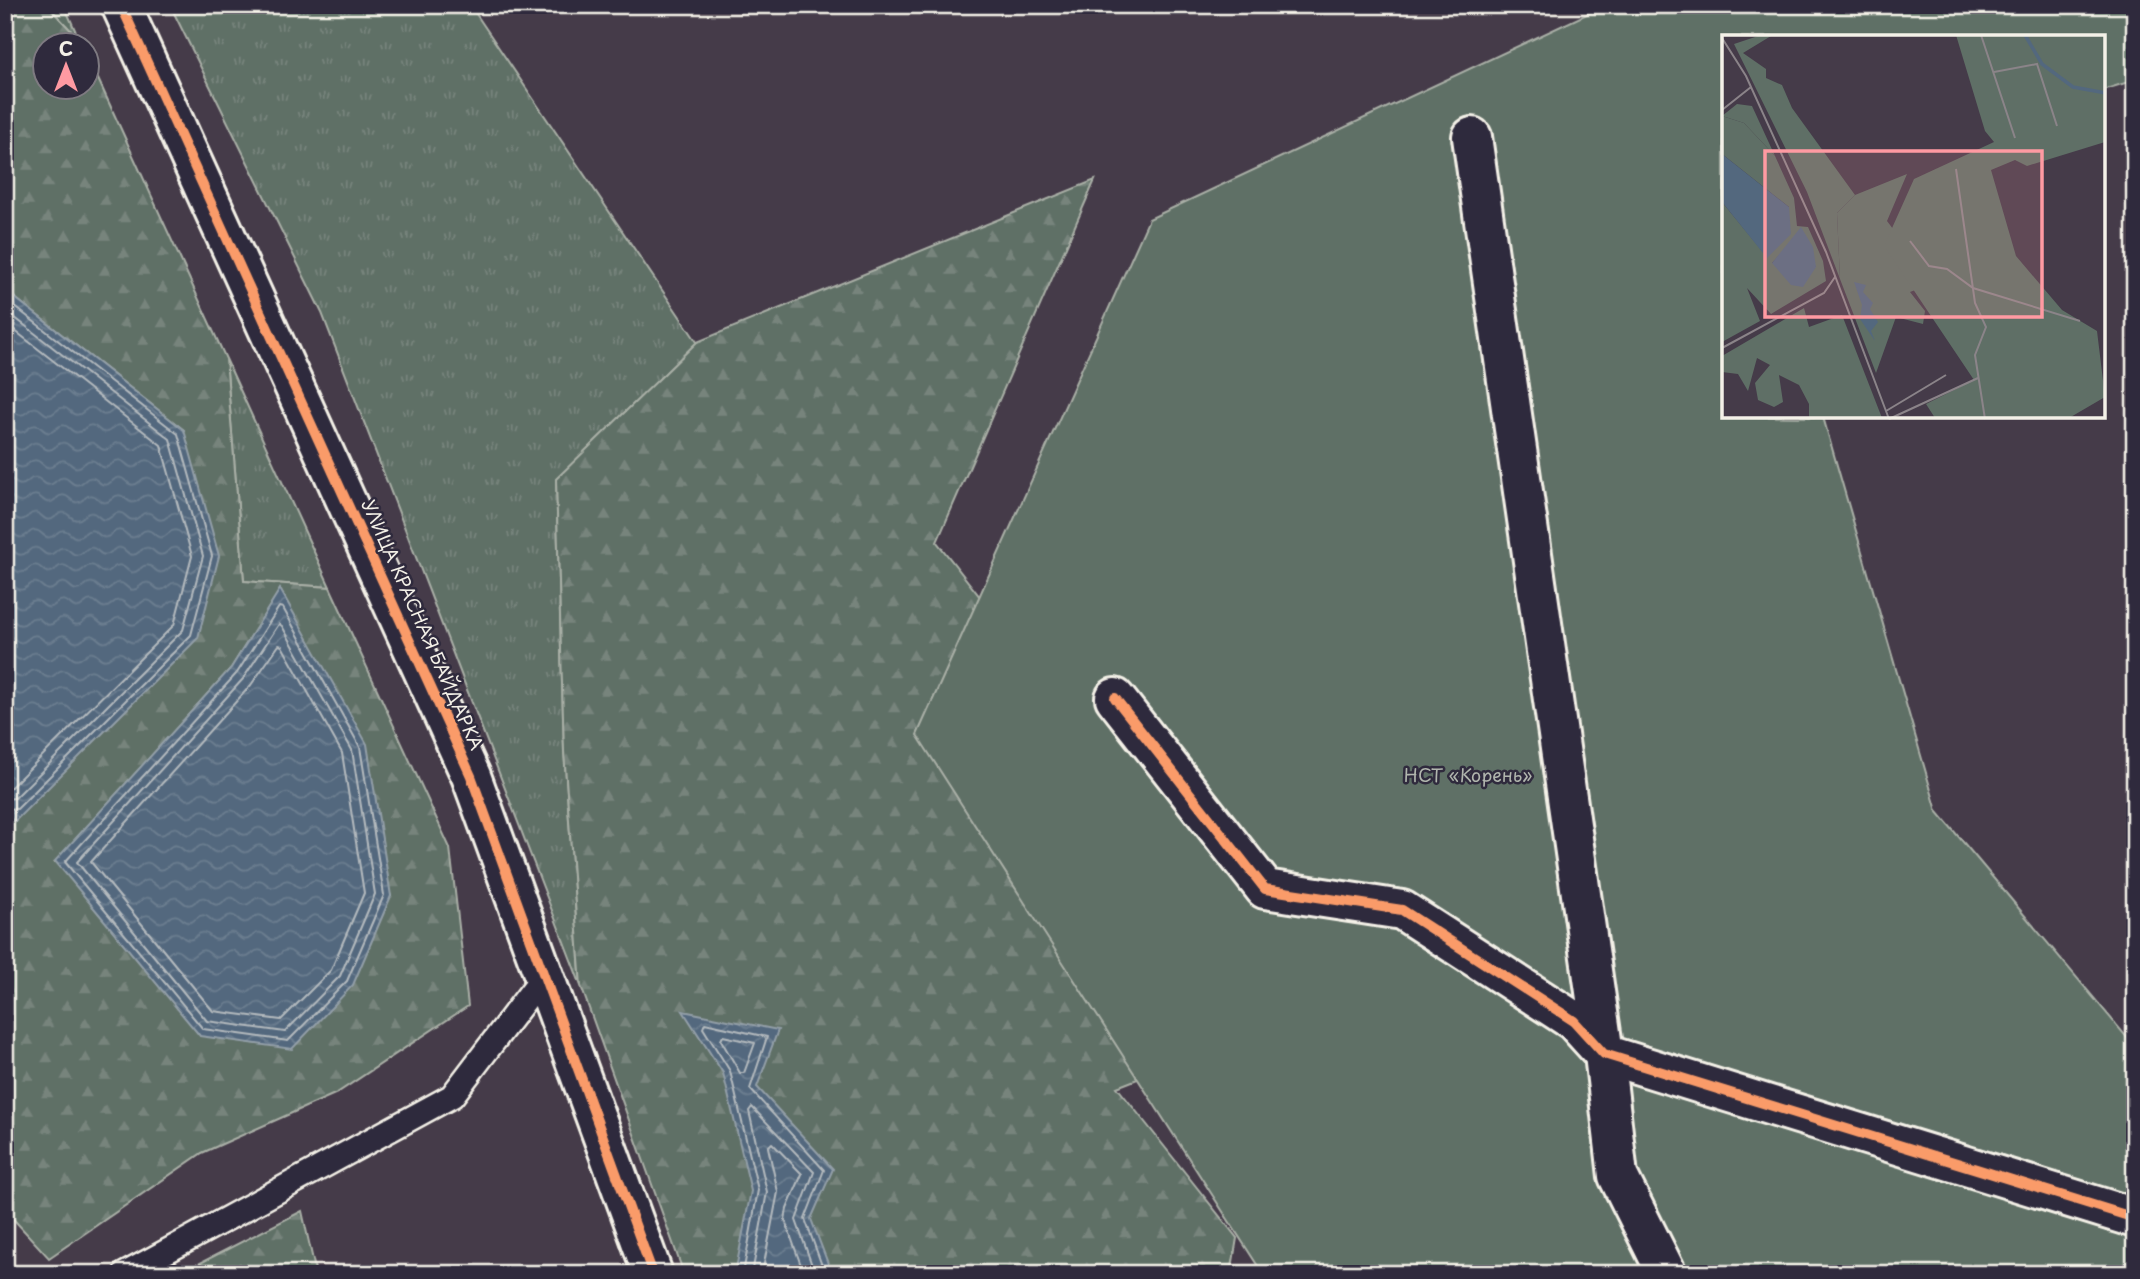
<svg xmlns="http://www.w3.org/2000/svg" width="2140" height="1279" font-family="'Playpen Sans',sans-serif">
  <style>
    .grass { fill: url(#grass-tufts); stroke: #aab0a7; stroke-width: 2 }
    .forest { fill: url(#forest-firs); stroke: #aab0a7; stroke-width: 2; fill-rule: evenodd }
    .green { fill: #5f6f66; stroke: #aab0a7; stroke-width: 2 }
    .water { fill: url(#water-waves); stroke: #939fa8; stroke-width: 2 }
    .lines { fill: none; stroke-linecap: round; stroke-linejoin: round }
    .shore { stroke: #b4babe; stroke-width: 2 }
    .lane-casing { stroke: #f4f1e8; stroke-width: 28 }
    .street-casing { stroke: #f4f1e8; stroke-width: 44 }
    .lane { stroke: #2f2a3d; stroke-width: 23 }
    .street { stroke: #2f2a3d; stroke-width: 38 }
    .cycleway-casing { stroke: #2f2a3d; stroke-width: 15 }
    .cycleway { stroke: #fa9b69; stroke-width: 10 }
    .labels { text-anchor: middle; stroke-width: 5; stroke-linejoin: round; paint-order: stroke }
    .street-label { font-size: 18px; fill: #f4f1e8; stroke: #2f2a3d }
    .park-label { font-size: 18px; fill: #b1b6ae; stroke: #2f2a3d }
    .inset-river { fill: none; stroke: #53687e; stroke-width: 3.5 }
    .inset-road { fill: none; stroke: #8b8489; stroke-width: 2 }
    .view { fill: #ff9aa2; fill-opacity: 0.15; stroke: #ff9aa2; stroke-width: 3.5 }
    .inset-edge { fill: none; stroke: #f4f1e8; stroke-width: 3.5 }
  </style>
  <defs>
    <pattern id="grass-tufts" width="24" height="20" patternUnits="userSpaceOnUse" patternTransform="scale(1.75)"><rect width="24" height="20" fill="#5f6f66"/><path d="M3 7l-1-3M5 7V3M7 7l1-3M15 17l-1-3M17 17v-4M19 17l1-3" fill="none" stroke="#77847c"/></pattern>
    <pattern id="forest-firs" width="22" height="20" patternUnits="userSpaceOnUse" patternTransform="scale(1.75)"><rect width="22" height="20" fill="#5f6f66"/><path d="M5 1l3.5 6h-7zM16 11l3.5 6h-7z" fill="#77847c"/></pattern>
    <pattern id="water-waves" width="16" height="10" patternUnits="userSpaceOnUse" patternTransform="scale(1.75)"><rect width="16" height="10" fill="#53687e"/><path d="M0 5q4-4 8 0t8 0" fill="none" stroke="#6c7e90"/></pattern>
  </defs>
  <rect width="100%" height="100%" fill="#453b49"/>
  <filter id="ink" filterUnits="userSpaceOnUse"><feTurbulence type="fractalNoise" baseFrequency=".0143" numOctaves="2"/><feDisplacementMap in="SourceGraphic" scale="14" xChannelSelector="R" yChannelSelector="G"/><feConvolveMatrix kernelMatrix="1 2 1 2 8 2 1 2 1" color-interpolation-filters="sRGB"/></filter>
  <g filter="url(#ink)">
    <g class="grass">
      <path d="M47,5h17l15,34z"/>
      <path d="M170,5h300l227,337 -141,138 8,271 17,235 -259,-673z"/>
      <path d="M226,359l104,228 -86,-6z"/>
    </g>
    <g class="forest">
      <path d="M5,5h42l32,34 3,6 -36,1v42h42v-31l138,302 18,222 86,6 120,261 18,158 -131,87 -135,60 -153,105 -44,-48v-399l8,10 171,-391 -179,-140zM280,590l111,306 -336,-34 176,-194z"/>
      <path d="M1095,180l-158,362 293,374 186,54 -299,117 120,151 -6,36h-547l-103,-288 -17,-235 -8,-272 141,-137z"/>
      <path d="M302,1211l14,63h-137z"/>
    </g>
    <path class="green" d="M1606,5h529v75l-32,10v-53h-379v379l99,1 114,394 198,236v227h-872l-346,-539 232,-516z"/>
    <g class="water">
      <path d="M5,290l179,140 35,126 -21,82 -184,184 -9,-11z"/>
      <path d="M280,589l87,155 24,152 -38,89 -61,64 -92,-13 -145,-175 176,-193z"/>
      <path d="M683,1011l95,19 -21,57 76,82 -22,50 21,55h-97l16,-83 -28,-118z"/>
    </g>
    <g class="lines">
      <g class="shore">
        <path d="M5,299l173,135 34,122 -21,79 -174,174 -12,-1"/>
        <path d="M5,310l165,129 33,117 -20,74 -168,168 -10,1"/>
        <path d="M5,323l156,122 31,111 -18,69 -163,162 -6,1"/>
        <path d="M279,607l4,1 77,139 24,148 -37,86 -59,60 -85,-12 -138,-167 172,-189z"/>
        <path d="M279,624l3,2 70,124 23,144 -35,82 -55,56 -78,-11 -130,-159 166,-183z"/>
        <path d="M279,645l3,1 60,107 22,140 -33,77 -50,50 -68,-9 -122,-149 160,-177z"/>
        <path d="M723,1036l32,7 -11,30h-4l-19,-33z"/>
        <path d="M743,1274l15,-84 -28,-119 -27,-43 2,-5 62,14 -17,52 74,81 -19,49 20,55"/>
        <path d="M752,1274l15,-82 -18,-81 3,-4 62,65 -18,48 19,54"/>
        <path d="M762,1274l16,-82 -10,-45 4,-4 30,31 -15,35 -2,11 19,54"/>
      </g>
      <defs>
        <path id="lane" d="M125,1274l327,-178 92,-121"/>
        <g id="street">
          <path d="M121,5l350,771 182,498"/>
          <path d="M1472,137l132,917 14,122 49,98"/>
          <path d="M1115,698l150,191 137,21 172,111 30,33 531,164"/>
        </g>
      </defs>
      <use href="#lane" class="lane-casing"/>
      <use href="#street" class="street-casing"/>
      <use href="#lane" class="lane"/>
      <use href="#street" class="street"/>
      <defs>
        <g id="cycleway">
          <path d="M121,5l350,771 182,498"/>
          <path d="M1115,698l150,191 137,21 172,111 30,33 531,164"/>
        </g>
      </defs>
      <use href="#cycleway" class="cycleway-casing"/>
      <use href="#cycleway" class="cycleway"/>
    </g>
  </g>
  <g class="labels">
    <g class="street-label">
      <text transform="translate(422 625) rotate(66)" y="6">УЛИЦА КРАСНАЯ БАЙДАРКА</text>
    </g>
    <g class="park-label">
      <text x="1468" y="782">НСТ «Корень»</text>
    </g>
  </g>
  <g transform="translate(1722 35)">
    <rect width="383" height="383" fill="#453b49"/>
    <path d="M39,0l10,1 -28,17 23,16v9l16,7 10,23 63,87 -18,18 3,66 -33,-87 -73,-148zM15,69l15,2 23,50 -31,-33 -22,-7z" fill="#5f6f66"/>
    <path d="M0,81l22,7 31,33 19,42 3,28 11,1 15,34 3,20 -55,33 -24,-26 13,33 -38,21v-140l45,55 22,-50 -67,-53zM73,203l21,29 -44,-4zM185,139l-20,47 37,49 25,7 -39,15 15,19 -2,13 -27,-7 -20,56 -36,-94 -3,-66 18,-18zM82,273l5,19 33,-12 40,103h-73v-14l-10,-19 -20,-10 4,27 -9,5 -16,-7 -3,-17 15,-18 -13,-7 -9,33 -10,-17 -16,-2v-16z" fill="#5f6f66" fill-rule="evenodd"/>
    <path d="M234,0h149v107l-78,24 -12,-6 -24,10 25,86 46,54 35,21 8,66 -36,21h-134l-9,-14 48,-24 -90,-134 30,-67 80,-37 -9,-11z" fill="#5f6f66"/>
    <path d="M0,119l67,53 2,27 -24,24 -45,-56zM79,192l12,20 3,20 -13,20 -12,-2 -19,-22zM132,247l12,3 -3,7 10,11 -3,6 8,13 -7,9 4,10 -15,-22 2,-14z" fill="#53687e"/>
    <path class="inset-river" d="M303,0l17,29 31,23 33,6"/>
    <path class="inset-road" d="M259,0l34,103M0,3l24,38 80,176 63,167M272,37l43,-8 20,62M0,75l29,-23M234,134l19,134 11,24 -11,28 10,64M188,206l19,25 18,3 26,19 107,33M0,313l102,-55 11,-16M164,376l60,-36M167,384l89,-41"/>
    <path class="view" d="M43,116h277v166h-277z"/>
    <rect width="383" height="383" class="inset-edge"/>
  </g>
  <rect width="2140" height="1279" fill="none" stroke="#2f2a3d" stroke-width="28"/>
  <rect x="14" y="14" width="2112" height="1251" fill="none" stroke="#f4f1e8" stroke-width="2.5" filter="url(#ink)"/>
  <g transform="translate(66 66)"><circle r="33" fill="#2f2a3d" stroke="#7e7a81" stroke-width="2"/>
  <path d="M0-5L12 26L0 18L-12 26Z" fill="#ff9aa2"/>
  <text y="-10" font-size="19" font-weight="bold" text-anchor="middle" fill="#f4f1e8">С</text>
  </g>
</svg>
